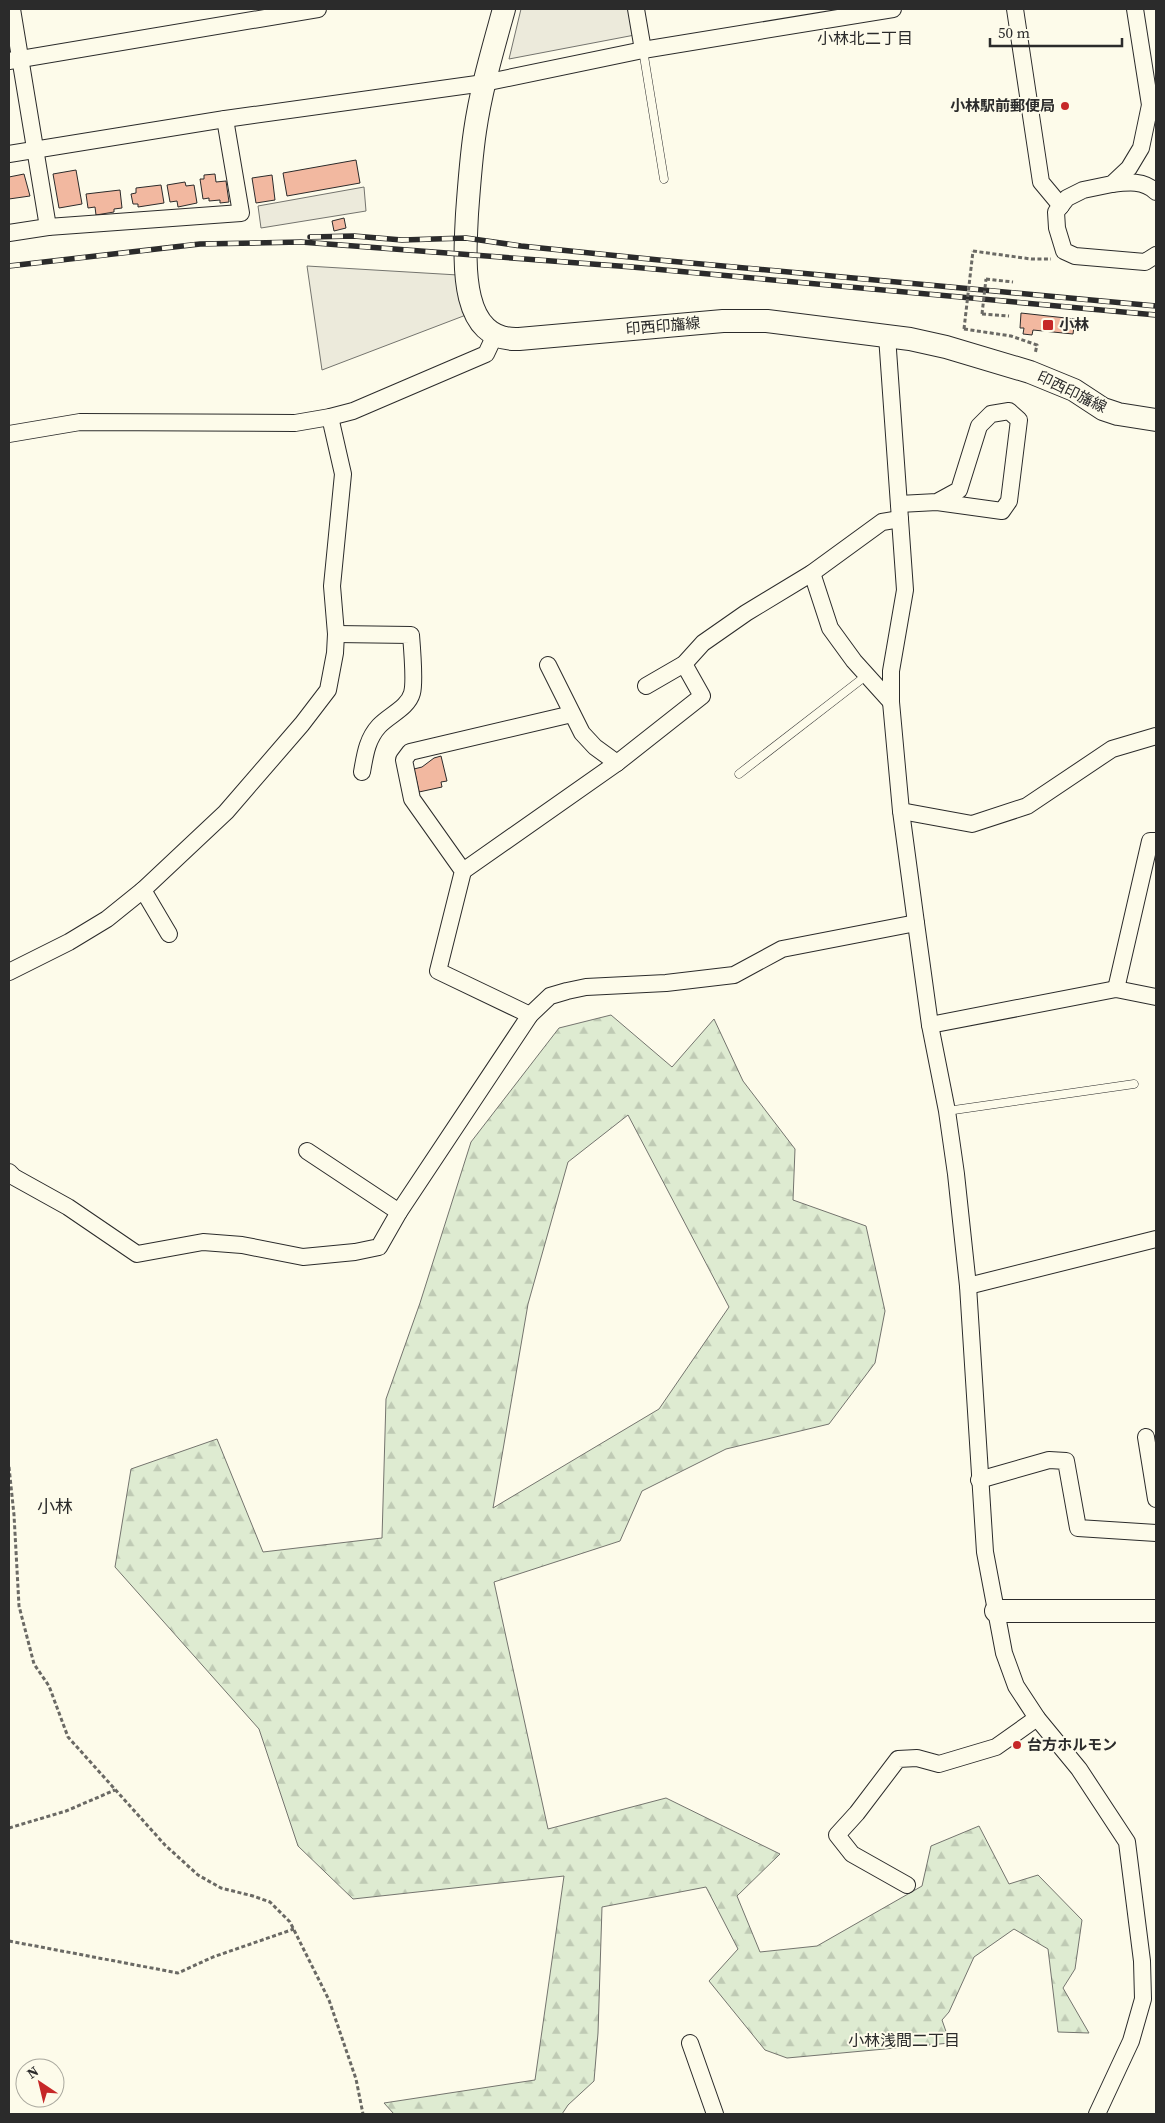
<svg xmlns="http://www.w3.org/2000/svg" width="1165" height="2123" font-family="'Source Serif 4','Noto Sans JP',serif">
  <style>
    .forest { fill: url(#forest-firs); stroke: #74746e; fill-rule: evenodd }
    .parking { fill: #eceadb; stroke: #74746e }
    .building { fill: #f2b8a0; stroke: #2b2b2b }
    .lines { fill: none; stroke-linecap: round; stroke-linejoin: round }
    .lane-casing { stroke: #2b2b2b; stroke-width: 9 }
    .street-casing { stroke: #2b2b2b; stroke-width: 18 }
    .secondary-casing { stroke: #2b2b2b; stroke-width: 24 }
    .path { stroke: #6a6964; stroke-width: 3; stroke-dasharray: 4 2.5; stroke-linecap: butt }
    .lane { stroke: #fdfbea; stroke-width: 8 }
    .street { stroke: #fdfbea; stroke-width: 16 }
    .secondary { stroke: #fdfbea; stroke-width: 22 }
    .rail-casing { stroke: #2b2b2b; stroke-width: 5.5 }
    .rail { stroke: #fdfbea; stroke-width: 4; stroke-dasharray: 11; stroke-linecap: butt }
    .path-bridge { stroke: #6a6964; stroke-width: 3; stroke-dasharray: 4 2.5; stroke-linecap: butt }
    .poi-dot { fill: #c62828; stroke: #fdfbea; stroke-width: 2 }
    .labels { text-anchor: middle; stroke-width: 4; stroke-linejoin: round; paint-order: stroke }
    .poi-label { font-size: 15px; font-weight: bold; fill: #2b2b2b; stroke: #fdfbea; text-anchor: start }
    .street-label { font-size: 15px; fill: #2b2b2b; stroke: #fdfbea }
    .neighbourhood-label { font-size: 16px; fill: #2b2b2b; stroke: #fdfbea }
    .quarter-label { font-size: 18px; fill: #2b2b2b; stroke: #fdfbea }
  </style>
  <defs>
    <pattern id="forest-firs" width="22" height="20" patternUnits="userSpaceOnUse" patternTransform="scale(1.25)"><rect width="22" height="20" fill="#deebd1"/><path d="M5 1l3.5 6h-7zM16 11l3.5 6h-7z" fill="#bfcab4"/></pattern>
  </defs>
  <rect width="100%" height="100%" fill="#fdfbea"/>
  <path class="forest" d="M611,1015l61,52 42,-48 29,62 52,68 -2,51 73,26 19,85 -10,52 -46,61 -103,25 -84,42 -22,50 -126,41 54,247 118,-31 114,56 -43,42 23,56 57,-6 105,-60 9,-40 48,-20 30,58 29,-9 44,45 -7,49 -12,19 26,45 -31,-1 -10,-83 -34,-20 -40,28 -25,55 -7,8 8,23 -163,15 -22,-8 -56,-69 29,-32 -32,-62 -104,20 -4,126 -4,48 -26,24 -6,9h-168l-10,-11 151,-23 29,-204 -211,23 -55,-53 -39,-117 -144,-162 16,-98 86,-30 46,113 119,-14 4,-139 34,-96 51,-161 88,-114zM628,1115l101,192 -70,102 -166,99 35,-204 40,-142z"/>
  <g class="parking">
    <path d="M521,9h115l4,25 -131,25z"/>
    <path d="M364,187l2,24 -105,17 -3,-22z"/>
    <path d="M307,266l151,9 8,40 -144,55z"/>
  </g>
  <g class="building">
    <path d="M356,160l4,23 -73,13 -4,-23z"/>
    <path d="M76,170l6,34 -23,4 -6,-34z"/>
    <path d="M24,174l6,22 -21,3v-22z"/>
    <path d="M215,174l1,8 10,-1 3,21 -9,1v-3l-11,1v-3l-6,1 -3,-20h4v-4z"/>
    <path d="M272,175l3,25 -19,3 -4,-25z"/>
    <path d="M185,182l1,4 8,-1 3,18 -19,4 -1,-6 -7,1 -3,-17z"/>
    <path d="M161,185l3,18 -26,4v-3h-5l-2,-10 5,-1v-5z"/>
    <path d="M120,190l2,18 -8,1v3l-18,3 -1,-8 -7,1 -2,-14z"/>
    <path d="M344,218l2,10 -12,3 -2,-10z"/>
    <path d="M1021,313l54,6 -2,15 -40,-4 -1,5 -9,-1 1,-6h-4z"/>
    <path d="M441,756l6,25 -6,1 1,5 -23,5 -5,-23 8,-2 12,-9z"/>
  </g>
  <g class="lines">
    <defs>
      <g id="lane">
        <path d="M643,50l21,129"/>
        <path d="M739,774l128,-99"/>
        <path d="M947,1111l187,-27"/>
      </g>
      <g id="street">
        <path d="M12,9l36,218"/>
        <path d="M636,9l7,41"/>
        <path d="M1015,9l26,173 20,24"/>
        <path d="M1135,9l15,96 -9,43 -12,20 -17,16 -29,6 -16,8 -11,14 1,16 7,23 11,5 70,6 11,-7"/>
        <path d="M9,61l309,-52"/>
        <path d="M9,154l216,-35 259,-36 159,-33 250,-41"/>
        <path d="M1112,184c16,-2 32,-4 44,8"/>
        <path d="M9,233l39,-6 193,-14 -16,-94"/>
        <path d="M887,336l18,254 -14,81v31l10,109 15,112 14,102 17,86 9,63 12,112 17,266 19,101 12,33 21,32 42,51 48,73 15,119 1,38 -12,42 -34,73"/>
        <path d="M9,434l71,-12 215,1 35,-6 23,-6 133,-57 9,-19"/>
        <path d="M899,504l38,-2 65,9 7,-10 10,-81 -10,-9 -18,3 -12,12 -20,64 -22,12"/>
        <path d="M812,573l18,55 24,33 37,41"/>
        <path d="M336,634l75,1c1,12 4,48 1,58 -4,15 -23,22 -33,33 -12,13 -14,29 -17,46"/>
        <path d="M548,665l34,68 13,14 22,16"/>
        <path d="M646,686l38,-22 19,-21 43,-30 66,-40 70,-51 18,-3"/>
        <path d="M901,811l71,13 55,-18 85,-57 44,-13"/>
        <path d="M463,871l154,-108 85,-67 -18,-32"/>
        <path d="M143,890l26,44"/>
        <path d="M9,972l60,-30 38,-23 36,-29 83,-78 76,-88 26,-34 7,-37 1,-19 -4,-48 11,-112 -13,-57"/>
        <path d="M1116,989l34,-148h6"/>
        <path d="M530,1015l-92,-44 25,-100 -51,-72 -8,-39 6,-8 162,-38"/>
        <path d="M930,1025l186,-36 40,8"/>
        <path d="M307,1151l92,61"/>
        <path d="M9,1172l5,5 54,30 69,47 66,-12 39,3 61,12 52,-5 24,-5 20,-35 131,-197 20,-19 17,-5 19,-4 80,-4 68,-8 48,-26 134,-26"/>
        <path d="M968,1286l188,-47"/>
        <path d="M1146,1437l10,62"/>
        <path d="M979,1480l70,-20 17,1 12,67 78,5"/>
        <path d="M907,1885l-55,-31 -15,-19 20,-22 41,-54 19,-1 22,6 57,-17 41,-29"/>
        <path d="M690,2043l25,71"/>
      </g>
      <g id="secondary">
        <path d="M504,9c-11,40 -23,80 -29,122 -4,27 -6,55 -8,83 -2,42 -10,128 52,125l204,-18h44l143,18 36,8 84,25 44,18 29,19 15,5 38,6"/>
        <path d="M996,1611h160"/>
      </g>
    </defs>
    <use href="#lane" class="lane-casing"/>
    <use href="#street" class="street-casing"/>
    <use href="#secondary" class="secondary-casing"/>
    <g class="path">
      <path d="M973,251l58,8h20"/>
      <path d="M986,279l27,3"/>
      <path d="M982,314l27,2"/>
      <path d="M964,329l47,7 26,9 -2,9"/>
      <path d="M9,1467l5,48 5,91 15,58 15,22 19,51 97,108 33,30 23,13 32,8 17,6 20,20 39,78 27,79 7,35"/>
      <path d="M9,1828l57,-17 49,-21"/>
      <path d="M9,1941l169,32 35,-16 81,-28"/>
    </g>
    <use href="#lane" class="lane"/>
    <use href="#street" class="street"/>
    <use href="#secondary" class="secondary"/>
    <defs>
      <g id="rail">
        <path d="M310,237l44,-1 48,4 64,-2 55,8 148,15 487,45"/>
        <path d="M9,266l191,-22 101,-2 331,25 524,48"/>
      </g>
    </defs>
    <use href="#rail" class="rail-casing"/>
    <use href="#rail" class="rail"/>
    <g class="path-bridge">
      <path d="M982,314l4,-35"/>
      <path d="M964,329l9,-78"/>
    </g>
  </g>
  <g class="poi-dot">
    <circle cx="1065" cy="106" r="5"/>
    <rect x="1042" y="319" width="12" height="12" rx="2.5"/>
    <circle cx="1017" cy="1745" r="5"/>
  </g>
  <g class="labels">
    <g class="poi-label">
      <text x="1055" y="111" text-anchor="end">小林駅前郵便局</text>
      <text x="1059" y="330">小林</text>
      <text x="1027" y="1750">台方ホルモン</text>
    </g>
    <g class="street-label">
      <text transform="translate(663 326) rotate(-5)" y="5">印西印旛線</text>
      <text transform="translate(1072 392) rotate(26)" y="5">印西印旛線</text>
    </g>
    <g class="neighbourhood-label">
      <text x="865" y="44">小林北二丁目</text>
      <text x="904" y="2046">小林浅間二丁目</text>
    </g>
    <g class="quarter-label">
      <text x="55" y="1513">小林</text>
    </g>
  </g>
  <rect width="1165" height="2123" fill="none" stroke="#2b2b2b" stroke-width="20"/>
  <g transform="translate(40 2083) rotate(325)"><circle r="24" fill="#fdfbea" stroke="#a9a89e"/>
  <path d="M0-4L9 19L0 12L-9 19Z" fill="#c62828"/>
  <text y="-8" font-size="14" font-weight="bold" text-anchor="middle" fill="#2b2b2b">N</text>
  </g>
  <path d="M990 38v8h132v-8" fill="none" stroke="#2b2b2b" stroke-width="2.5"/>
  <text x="998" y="38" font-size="15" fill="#2b2b2b" stroke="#fdfbea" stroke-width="4" paint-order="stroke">50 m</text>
</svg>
